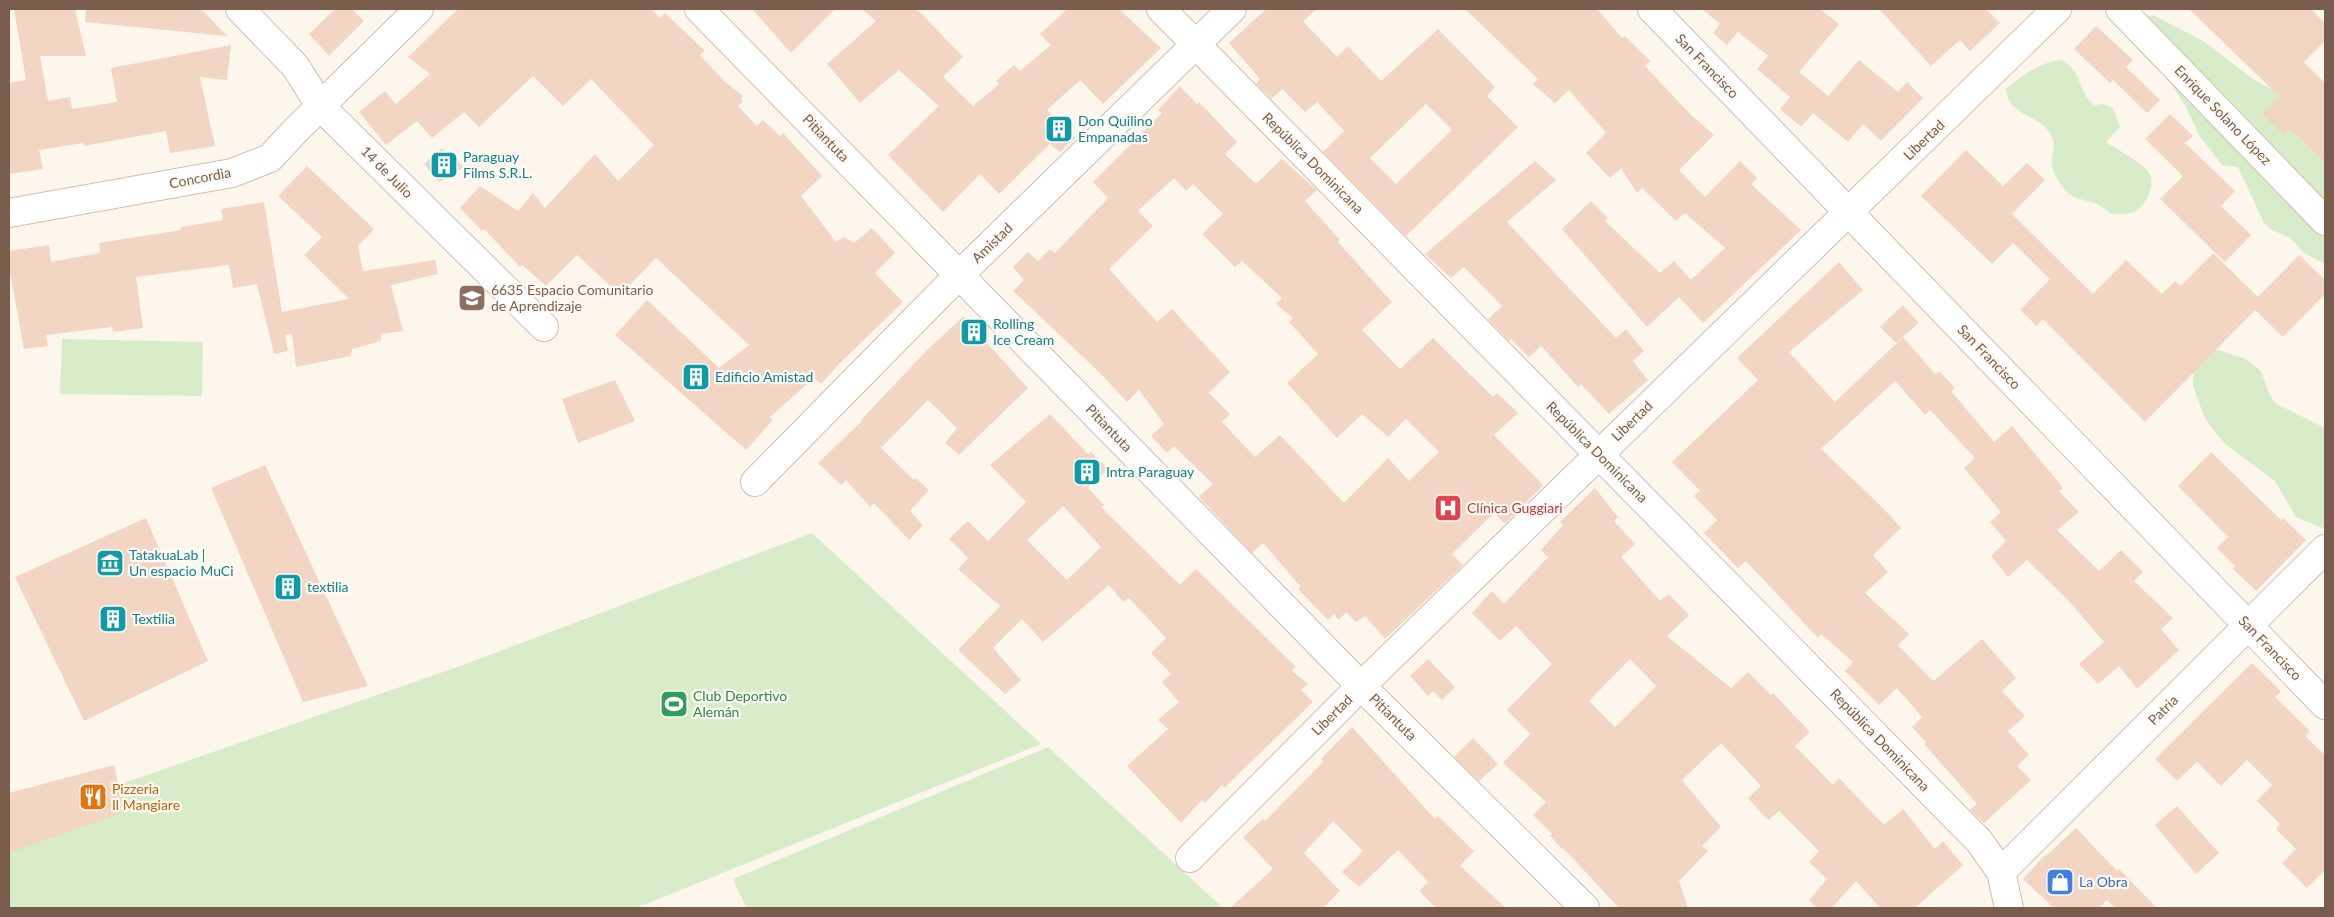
<svg xmlns="http://www.w3.org/2000/svg" width="2334" height="917" font-family="Lato,sans-serif">
  <style>
    .green { fill: #d8ecc9 }
    .building { fill: #f3d5c3; fill-rule: evenodd }
    .lines { fill: none; stroke-linecap: round; stroke-linejoin: round }
    .minor-casing { stroke: #d1beb0; stroke-width: 30 }
    .minor { stroke: #fff; stroke-width: 28 }
    .labels { text-anchor: middle; stroke-width: 4.5; stroke-linejoin: round; paint-order: stroke }
    .street-label { font-size: 14px; fill: #7a5c4d; stroke: #fffaf3 }
    .culture-label { font-size: 14px; fill: #0d838f; stroke: #fffaf3; text-anchor: start }
    .education-label { font-size: 14px; fill: #785e54; stroke: #fffaf3; text-anchor: start }
    .health-label { font-size: 14px; fill: #be3a42; stroke: #fffaf3; text-anchor: start }
    .leisure-label { font-size: 14px; fill: #27864d; stroke: #fffaf3; text-anchor: start }
    .food-label { font-size: 14px; fill: #c56008; stroke: #fffaf3; text-anchor: start }
    .shop-label { font-size: 14px; fill: #366cbe; stroke: #fffaf3; text-anchor: start }
  </style>
  <rect width="100%" height="100%" fill="#fdf6ec"/>
  <g class="green">
    <path d="M2153,15l52,27 48,37 22,12 9,8 21,38 20,15v112l-21,-11 -14,-15 -18,-8 -8,-7 -26,-56 -16,-2 -23,-30 -13,-28 -17,-26 -27,-27 -5,-9 5,-28z"/>
    <path d="M2061,60c22,11 17,33 33,45l10,-1 9,4 7,19 -14,15c8,5 38,23 42,29 9,12 -2,35 -14,41 -7,3 -16,2 -23,2 -17,-18 -35,-10 -46,-24 -6,-7 -13,-18 -13,-27 0,-12 5,-19 -2,-30 -12,-19 -42,-17 -44,-44 15,-13 34,-27 55,-29z"/>
    <path d="M62,339l141,3 -1,54 -142,-2z"/>
    <path d="M2219,350l27,9 15,12 8,22 6,10 50,25v101l-29,-12 -21,-36 -50,-37 -14,-17 -7,-11 -11,-30 1,-27 4,-8z"/>
    <path d="M812,533l229,211 -405,164h-627v-85l457,-159z"/>
    <path d="M1048,747l175,161h-477l-13,-29z"/>
  </g>
  <g class="building">
    <path d="M14,9h61l11,47h-46l8,45 22,-4 2,12 45,-7 -6,-34 120,-23 -4,35 -27,-3 15,69 -45,7 -4,-22 -82,15 -1,-3 -44,7 4,19 -34,5v-91l17,-3z"/>
    <path d="M86,9h115l26,27 -142,-14z"/>
    <path d="M335,9h17l12,12 -35,35 -20,-22z"/>
    <path d="M458,9h193l9,9 5,-5 40,38 -5,4 25,27 18,14 -2,3 2,2 -5,5 19,20 6,-6 17,16 3,-3 39,43 -21,20 35,46 8,-5 10,6 18,-15 23,25 -20,20 28,29 -63,61 -19,21 -7,-6 -44,39 3,3 -27,30 -131,-115 32,-35 72,68 30,-23 -93,-87 -36,37 -43,-40 -31,31 -24,-21 -2,2 -36,-38 -2,2 -22,-23 20,-22 38,25 15,-18 12,15 50,-54 23,27 36,-36 -63,-66 -28,27 -30,-30 -54,51 -15,-15 -32,26 -15,-17 -31,24 -27,-33 26,-21 11,13 34,-30 -22,-17z"/>
    <path d="M752,9h83l-44,44z"/>
    <path d="M862,9h55l46,48 -20,20 30,29 26,-22 -3,-3 18,-16 6,6 31,-26 -11,-11 27,-25h52l42,39 -58,56 -23,-24 -33,30 28,28 -15,14 -10,-8 -51,50 -19,-20 -37,38 -55,-57 51,-49 -40,-36 -39,33 -33,-39 49,-43z"/>
    <path d="M1266,9h51l-14,12 34,36 11,-11 33,35 57,-52 57,58 -8,9 31,31 -112,109 -83,-84 21,-21 -27,-29 -12,10 -23,-23 -10,10 -16,-15 4,-5 -31,-36zM1426,104l26,26 -56,54 -26,-26z"/>
    <path d="M1465,9h132l25,29 3,-2 25,25 -5,5 46,49 23,20 -35,35 26,27 35,-36 17,17 -6,6 50,46 -98,93 -24,-26 -32,30 -85,-98 29,-28 17,17 -3,3 55,52 14,-12 17,19 34,-32 -40,-35 -9,8 -34,-33 -5,5 -16,-25 -11,10 -24,-25 20,-20 -37,-43 -14,13 -22,-19 5,-5z"/>
    <path d="M1702,9h118l19,15 -40,48 29,24 31,-36 39,32 9,-10 16,16 -42,43 -18,-17 -15,18 -35,-29 -12,14 -21,-18 10,-12 -33,-28 11,-13 -30,-24 -11,13 -14,-12 7,-9z"/>
    <path d="M1879,9h107l14,14 -30,28 -10,-11 -29,26z"/>
    <path d="M2189,9h122l14,14v18l-21,21 21,21v80l-35,-34 -6,6 -22,-21 18,-17z"/>
    <path d="M2096,26l37,34 -7,7 34,33 -13,13 -34,-33 -3,3 -36,-34z"/>
    <path d="M1180,86l17,18 2,-2 38,40 -12,12 31,30 26,-25 35,31 -12,11 35,39 -2,2 54,60 -30,28 38,39 33,-31 60,59 4,-4 21,20 -24,22 49,50 -38,39 -11,-11 -42,41 11,11 -78,74 -20,-23 -9,6 -10,-10 -7,8 -5,-6 -6,6 -30,-31 2,-3 -37,-43 -11,10 -53,-56 14,-13 -39,-38 -7,7 -16,-17 13,-12 -25,-34 -12,12 -27,-29 -87,-82 11,-11 -11,-13 15,-15 10,9 12,-12 5,4 53,-55 -15,-16 69,-69 -4,-3zM1174,178l12,13 7,-7 30,30 -21,20 33,33 7,-6 40,37 -6,6 17,14 -4,4 29,32 -31,29 50,55 25,-24 26,23 18,-18 33,33 -30,29 -21,-23 -44,45 -64,-68 -25,22 -33,-35 8,-8 -21,-21 21,-21 -58,-63 -15,13 -48,-53 44,-43 -15,-15z"/>
    <path d="M2170,114l23,22 -8,7 50,48 -14,15 30,29 -26,27 -65,-63 23,-23 -38,-37z"/>
    <path d="M442,148l22,19 -25,15 -15,-18z"/>
    <path d="M1966,150l37,36 24,-23 18,17 -33,34 81,80 33,-34 36,34 13,-13 6,5 32,-33 45,44 41,-42 26,25v14l-42,43 -28,-27 -110,112 -102,-103 -6,7 -17,-16 30,-31 -37,-36 -21,21 -71,-68z"/>
    <path d="M1535,161l21,19 -49,42 109,116 10,-9 18,22 -11,10 15,19 -39,34 -28,-30 -3,3 -37,-41 -12,11 -18,-18 -2,2 -21,-22 14,-13 -38,-39 -13,11 -26,-24z"/>
    <path d="M307,166l67,63 -16,17 5,25 72,-11 3,14 -47,11 12,46 -22,3v7l-29,8 -1,7 -55,11 -4,-33 -7,1 3,16 -14,3 -17,-70 -24,4 -4,-23 -93,12 7,51 -30,4 -1,-5 -66,8 2,11 -24,3 -15,-82v-16l40,-6 2,17 49,-9 -1,-10 82,-13v-3l42,-7 -2,-11 43,-7 18,110 67,-13 -45,-44 18,-18 -44,-41z"/>
    <path d="M1839,262l24,28 -74,62 46,50 68,-65 32,37 5,-2 15,16 -4,3 43,51 18,-16 20,24 31,38 -4,3 20,21 -22,18 42,41 22,-21 22,22 -9,9 39,37 -12,11 18,21 -42,39 -18,-23 -21,18 -19,-20 25,-22 -37,-43 -40,-39 -19,17 -17,-21 15,-15 -16,-19 11,-10 -37,-44 11,-10 -45,-48 -5,5 -30,-34 -74,68 61,58 19,21 -28,27 15,17 -23,21 44,41 -11,11 34,35h3l47,-41 34,39 -14,13 23,25 -17,15 21,24 -12,11 14,14 -47,43 -14,-13 7,-6 -53,-60 2,-2 -14,-15 10,-10 -25,-29 -18,17 -34,-34 8,-9 -32,-28 -3,4 -72,-77 -8,7 -34,-35 13,-13 -23,-24 6,-5 -28,-29 86,-82 -21,-22z"/>
    <path d="M1903,305l16,18 -23,20 -16,-16z"/>
    <path d="M964,316l25,25 -2,2 41,45 -69,67 -14,-12 12,-15 -29,-28 -47,48 33,32 2,-2 13,12 -19,21 13,14 -14,15 -35,-37 -4,4 -24,-27 -5,5 -23,-22 44,-42 -1,-1 66,-70z"/>
    <path d="M615,380l20,41 -57,22 -16,-44z"/>
    <path d="M1050,414l38,40 3,-2 17,17 -20,19 16,17 -3,2 79,78 16,-16 100,98 -4,4 16,13 -7,6 12,12 -89,86 -2,-3 -17,18 -3,-3 -21,23 -54,-57 41,-37 -10,-9 21,-18 -17,-20 9,-8 -20,-21 15,-15 -37,-40 -6,4 -14,-17 -66,57 -21,-23 -29,29 28,32 -16,14 -47,-44 42,-44 -42,-37 10,-11 -19,-19 19,-18 20,20 38,-39 -36,-37zM1063,506l38,41 -34,33 -40,-40z"/>
    <path d="M2211,452l70,68 2,-2 23,22 -50,51 -23,-22 2,-3 -18,-18 11,-11 -50,-51z"/>
    <path d="M265,465l103,221 -65,16 -92,-214z"/>
    <path d="M1595,488l23,29 -4,4 21,23 -14,13 39,44 9,-7 20,21 -22,21 64,52 17,-16 23,23 2,-2 37,39 -15,14 38,39 6,-7 45,47 19,-16 32,40 8,-8 20,24 -48,43h-35l-24,-27 -24,27h-15l-8,-8 18,-21 -18,-17 10,-11 -40,-40 -11,9 -20,-22 13,-12 -40,-43 -39,37 39,47 -19,19 6,5 -29,30 9,27h-69l-56,-60 -1,1 -12,-13 2,-2 -19,-19 13,-13 -43,-39 27,-29 -23,-24 45,-46 -36,-38 -16,15 -28,-28 20,-22 12,13 44,-47 -7,-7 22,-25 -3,-3zM1630,659l26,27 -41,41 -26,-26z"/>
    <path d="M146,518l62,143 -124,60 -69,-144z"/>
    <path d="M1428,659l27,28 -13,13 -9,-9 -5,5 -18,-20z"/>
    <path d="M2252,663l29,28 -6,6 35,34 -5,5 20,19v115l-18,18 -25,-25 14,-14 -20,-20 4,-5 -23,-23 15,-16 -25,-25 -26,26 -24,-24 -20,19 -22,-22z"/>
    <path d="M1352,727l83,92 3,-3 36,35 -14,15 46,42h-70l-17,-17 9,-9 -30,-32 -39,37 -17,-15 21,-21 -30,-30 -29,32 36,38 -17,17h-93l43,-39 -30,-32 20,-18 2,2 59,-60 -3,-2z"/>
    <path d="M1473,738l25,26 -19,17 -25,-24z"/>
    <path d="M114,765l10,47 -115,41v-60z"/>
    <path d="M2177,806l42,47 -23,21 -41,-49z"/>
    <path d="M2076,828l41,43 2,-2 38,39h-42l-8,-8 -8,8h-45l-31,-29 22,-24 1,1z"/>
  </g>
  <g class="lines">
    <defs>
      <g id="minor">
        <path d="M240,9l56,58 24,39 224,221"/>
        <path d="M699,9l662,677 224,222"/>
        <path d="M1161,9l818,832 22,31 8,36"/>
        <path d="M1652,9l673,696"/>
        <path d="M2120,9l205,212"/>
        <path d="M9,213l223,-40 38,-15 25,-27 124,-122"/>
        <path d="M755,482l191,-194 286,-279"/>
        <path d="M1190,858l171,-172 696,-677"/>
        <path d="M2001,872l324,-323"/>
      </g>
    </defs>
    <use href="#minor" class="minor-casing"/>
    <use href="#minor" class="minor"/>
  </g>
  <defs>
    <symbol id="building-square" viewBox="-11 -11 22 22"><rect x="-9" y="-9" width="18" height="18" rx="4" fill="#0f9aa8" stroke="#fffaf3"/><path d="M-4-6H4V6H1V3H-1V6H-4ZM-2.5-4.3h1.7v1.8h-1.7ZM.8-4.3h1.7v1.8H.8ZM-2.5-1h1.7V.8h-1.7ZM.8-1h1.7V.8H.8Z" fill="#fff"/></symbol>
    <symbol id="school-square" viewBox="-11 -11 22 22"><rect x="-9" y="-9" width="18" height="18" rx="4" fill="#8d6e63" stroke="#fffaf3"/><path d="M0-5L7-2L0 1L-7-2ZM-4 1L0 2.5L4 1V4Q0 6-4 4Z" fill="#fff"/></symbol>
    <symbol id="hospital-square" viewBox="-11 -11 22 22"><rect x="-9" y="-9" width="18" height="18" rx="4" fill="#e0444e" stroke="#fffaf3"/><path d="M-5-5h3v3.5h4V-5h3V5h-3V1.5h-4V5h-3Z" fill="#fff"/></symbol>
    <symbol id="museum-square" viewBox="-11 -11 22 22"><rect x="-9" y="-9" width="18" height="18" rx="4" fill="#0f9aa8" stroke="#fffaf3"/><path d="M0-6L6-3V-2H-6V-3ZM-5-1h2V3h-2ZM-1-1h2V3h-2ZM3-1h2V3H3ZM-6 4H6V6H-6Z" fill="#fff"/></symbol>
    <symbol id="stadium-square" viewBox="-11 -11 22 22"><rect x="-9" y="-9" width="18" height="18" rx="4" fill="#2e9e5b" stroke="#fffaf3"/><path d="M0-5a6.5 5 0 1 0 0 10a6.5 5 0 1 0 0-10ZM-3.5-1.8h7v3.6h-7Z" fill="#fff"/></symbol>
    <symbol id="restaurant-square" viewBox="-11 -11 22 22"><rect x="-9" y="-9" width="18" height="18" rx="4" fill="#e8710a" stroke="#fffaf3"/><path d="M-5-6h1v4h1v-4h1v4h1v-4h1v5L-1.5 .5V6h-2V.5L-5-1ZM5-6V6H3V1.5H1.5Q1.5-4 5-6Z" fill="#fff"/></symbol>
    <symbol id="shop-square" viewBox="-11 -11 22 22"><rect x="-9" y="-9" width="18" height="18" rx="4" fill="#3f7fe0" stroke="#fffaf3"/><path d="M-5-2.5h2.3a2.7 3.5 0 0 1 5.4 0H5L5.5 6h-11ZM-1.5-2.5h3a1.5 2.3 0 0 0-3 0Z" fill="#fff"/></symbol>
  </defs>
  <g fill-rule="evenodd">
    <use href="#building-square" x="1043" y="113" width="32" height="32"/>
    <use href="#building-square" x="428" y="149" width="32" height="32"/>
    <use href="#school-square" x="456" y="282" width="32" height="32"/>
    <use href="#building-square" x="958" y="316" width="32" height="32"/>
    <use href="#building-square" x="680" y="361" width="32" height="32"/>
    <use href="#building-square" x="1071" y="456" width="32" height="32"/>
    <use href="#hospital-square" x="1432" y="492" width="32" height="32"/>
    <use href="#museum-square" x="94" y="547" width="32" height="32"/>
    <use href="#building-square" x="272" y="571" width="32" height="32"/>
    <use href="#building-square" x="97" y="603" width="32" height="32"/>
    <use href="#stadium-square" x="658" y="688" width="32" height="32"/>
    <use href="#restaurant-square" x="77" y="781" width="32" height="32"/>
    <use href="#shop-square" x="2044" y="866" width="32" height="32"/>
  </g>
  <g class="labels">
    <g class="street-label">
      <text transform="translate(1707 66) rotate(46)" y="5">San Francisco</text>
      <text transform="translate(2223 115) rotate(46)" y="5">Enrique Solano López</text>
      <text transform="translate(826 138) rotate(46)" y="5">Pitiantuta</text>
      <text transform="translate(1924 140) rotate(-44)" y="5">Libertad</text>
      <text transform="translate(1313 163) rotate(45)" y="5">República Dominicana</text>
      <text transform="translate(387 172) rotate(45)" y="5">14 de Julio</text>
      <text transform="translate(200 178) rotate(-11)" y="5">Concordia</text>
      <text transform="translate(992 243) rotate(-44)" y="5">Amistad</text>
      <text transform="translate(1989 357) rotate(46)" y="5">San Francisco</text>
      <text transform="translate(1632 421) rotate(-44)" y="5">Libertad</text>
      <text transform="translate(1109 428) rotate(46)" y="5">Pitiantuta</text>
      <text transform="translate(1597 452) rotate(45)" y="5">República Dominicana</text>
      <text transform="translate(2270 648) rotate(46)" y="5">San Francisco</text>
      <text transform="translate(2163 710) rotate(-45)" y="5">Patria</text>
      <text transform="translate(1332 715) rotate(-45)" y="5">Libertad</text>
      <text transform="translate(1393 717) rotate(45)" y="5">Pitiantuta</text>
      <text transform="translate(1880 740) rotate(46)" y="5">República Dominicana</text>
    </g>
    <g class="culture-label">
      <text x="1078" y="126">Don Quilino<tspan x="1078" dy="16">Empanadas</tspan></text>
      <text x="463" y="162">Paraguay<tspan x="463" dy="16">Films S.R.L.</tspan></text>
      <text x="993" y="329">Rolling<tspan x="993" dy="16">Ice Cream</tspan></text>
      <text x="715" y="382">Edificio Amistad</text>
      <text x="1106" y="477">Intra Paraguay</text>
      <text x="129" y="560">TatakuaLab |<tspan x="129" dy="16">Un espacio MuCi</tspan></text>
      <text x="307" y="592">textilia</text>
      <text x="132" y="624">Textilia</text>
    </g>
    <g class="education-label">
      <text x="491" y="295">6635 Espacio Comunitario<tspan x="491" dy="16">de Aprendizaje</tspan></text>
    </g>
    <g class="health-label">
      <text x="1467" y="513">Clínica Guggiari</text>
    </g>
    <g class="leisure-label">
      <text x="693" y="701">Club Deportivo<tspan x="693" dy="16">Alemán</tspan></text>
    </g>
    <g class="food-label">
      <text x="112" y="794">Pizzeria<tspan x="112" dy="16">Il Mangiare</tspan></text>
    </g>
    <g class="shop-label">
      <text x="2079" y="887">La Obra</text>
    </g>
  </g>
  <rect width="2334" height="917" fill="none" stroke="#7a5c4d" stroke-width="20"/>
</svg>
